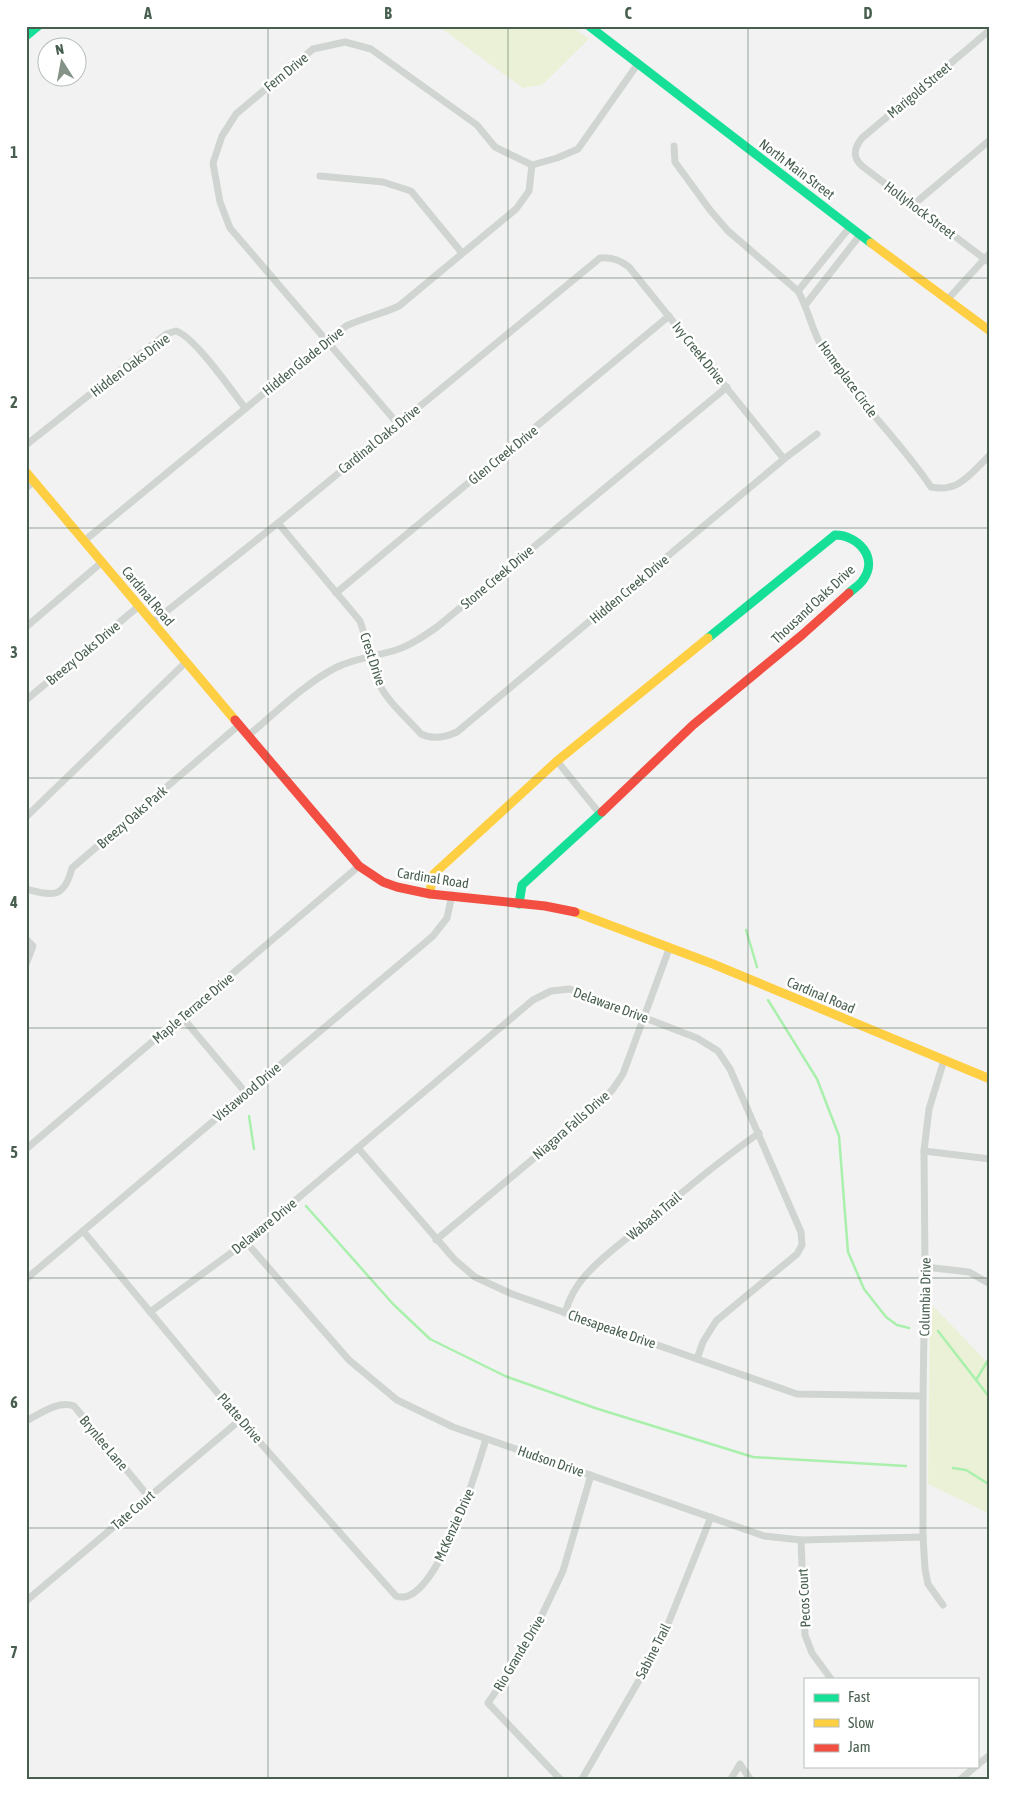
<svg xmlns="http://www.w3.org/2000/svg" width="1016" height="1805" font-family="'Asap Condensed',sans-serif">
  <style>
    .green { fill: #ebf1d6 }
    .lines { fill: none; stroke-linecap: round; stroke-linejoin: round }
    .stream { stroke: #aaf0ad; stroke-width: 2.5 }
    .street { stroke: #d0d5d2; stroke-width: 7 }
    .fast { stroke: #16e098; stroke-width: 9 }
    .slow { stroke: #ffcf43; stroke-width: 9 }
    .jam { stroke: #f24e42; stroke-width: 9 }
    .grid { fill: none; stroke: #485f4f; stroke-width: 1; stroke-opacity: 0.55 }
    .labels { text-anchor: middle; stroke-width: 5; stroke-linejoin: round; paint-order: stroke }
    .street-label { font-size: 14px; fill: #485f4f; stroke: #fff }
    .neatline { fill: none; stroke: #485f4f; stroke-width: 2 }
    .grid-label { font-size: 16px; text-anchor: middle; font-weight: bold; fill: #485f4f }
  </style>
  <rect width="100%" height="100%" fill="#f2f2f2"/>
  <g class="green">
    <path d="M438,26h132l19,13 -47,46 -19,3z"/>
    <path d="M930,1303l60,62v149l-62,-30z"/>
  </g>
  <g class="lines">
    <g class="stream">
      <path d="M746,930l11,37"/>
      <path d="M768,1000l49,79 22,57 9,116 16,37 22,28 11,8 12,3"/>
      <path d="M249,1116l5,33"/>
      <path d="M306,1206l87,98 37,35 75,37 90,32 158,49 153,9"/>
      <path d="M938,1331l52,67"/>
      <path d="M976,1380l14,-23"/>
      <path d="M953,1468l13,2 24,15"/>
    </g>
    <g class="street">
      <path d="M990,30l-128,108c-8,10 -10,19 0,28l128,97"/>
      <path d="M674,146l1,16 35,48 18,21 70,60c11,19 14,41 26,60 31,48 75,88 107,136 28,6 40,-14 59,-32"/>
      <path d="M320,176l63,6 28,9 51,62"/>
      <path d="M913,205l77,-65"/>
      <path d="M798,291l52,-64"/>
      <path d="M948,299l42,-46"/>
      <path d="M806,304l54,-69"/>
      <path d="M398,424l-168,-196 -10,-26 -7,-39 9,-27 14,-22 77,-65 32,-7 26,7 106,76 18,22 37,18 25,-7 21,-9 59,-84"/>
      <path d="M26,445l140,-111 10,-3c18,5 56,60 69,77"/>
      <path d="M26,488l8,-7"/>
      <path d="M278,523l82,98c7,19 9,39 17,58 8,21 29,38 44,55 12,6 25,3 36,-2l327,-273 33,-25"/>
      <path d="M84,541l262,-215c17,-8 36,-12 53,-20l117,-97 13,-18 3,-26"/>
      <path d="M336,593l333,-277"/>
      <path d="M153,622l125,-99 322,-265c12,-1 20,2 29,9l155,192"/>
      <path d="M26,627l76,-65"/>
      <path d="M26,700l113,-94"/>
      <path d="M249,735c26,-22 58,-53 88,-68 19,-9 40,-11 59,-17 15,-5 28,-14 41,-23l290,-240"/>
      <path d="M557,761l43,53"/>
      <path d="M26,817l160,-155"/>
      <path d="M26,889c27,7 38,10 46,-21l167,-143"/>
      <path d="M26,939l7,7 -7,18"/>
      <path d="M182,1017l64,76"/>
      <path d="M358,1148l97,112 20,17 37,17 285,100 126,2"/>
      <path d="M26,1149l333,-283"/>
      <path d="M924,1151l66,8"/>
      <path d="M83,1231l157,189 156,176c39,15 82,-130 90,-157"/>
      <path d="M436,1240l164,-137 13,-14 10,-15 46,-125"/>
      <path d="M246,1242l103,118 48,40 56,27 311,109 37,4 122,-3"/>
      <path d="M925,1267l44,5 21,12"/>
      <path d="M26,1279l407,-343 14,-18 5,-23"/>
      <path d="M150,1312l96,-70 287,-242 18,-9 19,-2 127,49 21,13 12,18 71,163 1,13 -5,9 -81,67 -13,21 -6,17"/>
      <path d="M565,1313c4,-14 10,-26 20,-37 16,-19 38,-34 57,-50 38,-32 76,-64 117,-93"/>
      <path d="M26,1421c14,-7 32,-21 48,-15l74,90"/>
      <path d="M801,1540l4,95 7,18 19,26"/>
      <path d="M26,1601l214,-181"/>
      <path d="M943,1605l-15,-21 -3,-15 -2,-32v-141l2,-129 -1,-116 5,-42 15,-49"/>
      <path d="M977,1765l13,-10"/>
      <path d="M560,1779l-72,-76 41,-61 34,-71 28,-96"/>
      <path d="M582,1779l78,-135 51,-127"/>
      <path d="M731,1779l9,-15 10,15"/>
      <path d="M961,1779l15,-13"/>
    </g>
    <g class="fast">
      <path d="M589,26l282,217"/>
      <path d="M26,36l12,-10"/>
      <path d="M708,638l127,-103c23,0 44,23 28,45 -3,5 -10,9 -14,13"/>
      <path d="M519,904l3,-19 80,-73"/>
    </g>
    <g class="slow">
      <path d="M871,243l119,88"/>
      <path d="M26,472l209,248"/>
      <path d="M430,894l2,-18 6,-6 119,-109 151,-123"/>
      <path d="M575,912l138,52 277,115"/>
    </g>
    <g class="jam">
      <path d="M235,720l124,146 24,16 14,5 33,7 115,12 30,6"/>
      <path d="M602,812l91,-87 109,-90 47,-42"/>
    </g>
  </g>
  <path class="grid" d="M268,26v1753M508,26v1753M748,26v1753M26,278h964M26,528h964M26,778h964M26,1028h964M26,1278h964M26,1528h964"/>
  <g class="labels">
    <g class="street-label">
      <text transform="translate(286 72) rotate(-39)" y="5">Fern Drive</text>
      <text transform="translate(919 90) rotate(-40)" y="5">Marigold Street</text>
      <text transform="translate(797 169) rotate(37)" y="5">North Main Street</text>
      <text transform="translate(920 210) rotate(37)" y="5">Hollyhock Street</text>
      <text transform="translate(699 353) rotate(51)" y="5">Ivy Creek Drive</text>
      <text transform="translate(303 361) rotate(-39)" y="5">Hidden Glade Drive</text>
      <text transform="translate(130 365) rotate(-37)" y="5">Hidden Oaks Drive</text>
      <text transform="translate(848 379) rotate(54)" y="5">Homeplace Circle</text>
      <text transform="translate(379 439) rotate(-39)" y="5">Cardinal Oaks Drive</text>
      <text transform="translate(503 455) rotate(-39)" y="5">Glen Creek Drive</text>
      <text transform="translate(497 577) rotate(-40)" y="5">Stone Creek Drive</text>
      <text transform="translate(629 589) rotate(-40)" y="5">Hidden Creek Drive</text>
      <text transform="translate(148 596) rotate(50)" y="5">Cardinal Road</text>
      <text transform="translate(813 604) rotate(-43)" y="5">Thousand Oaks Drive</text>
      <text transform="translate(83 653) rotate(-40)" y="5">Breezy Oaks Drive</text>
      <text transform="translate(373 659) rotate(72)" y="5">Crest Drive</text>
      <text transform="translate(132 817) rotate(-41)" y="5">Breezy Oaks Park</text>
      <text transform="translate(433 878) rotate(9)" y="5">Cardinal Road</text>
      <text transform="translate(821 995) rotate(23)" y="5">Cardinal Road</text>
      <text transform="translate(611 1005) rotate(20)" y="5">Delaware Drive</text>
      <text transform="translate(193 1008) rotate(-40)" y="5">Maple Terrace Drive</text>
      <text transform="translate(247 1092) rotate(-40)" y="5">Vistawood Drive</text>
      <text transform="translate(571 1125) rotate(-41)" y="5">Niagara Falls Drive</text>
      <text transform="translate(654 1216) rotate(-40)" y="5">Wabash Trail</text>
      <text transform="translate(264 1226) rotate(-39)" y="5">Delaware Drive</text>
      <text transform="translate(925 1297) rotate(-89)" y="5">Columbia Drive</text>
      <text transform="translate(612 1329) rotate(19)" y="5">Chesapeake Drive</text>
      <text transform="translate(240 1418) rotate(49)" y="5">Platte Drive</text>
      <text transform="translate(104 1443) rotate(50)" y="5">Brynlee Lane</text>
      <text transform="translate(551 1461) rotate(19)" y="5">Hudson Drive</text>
      <text transform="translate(133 1510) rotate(-41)" y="5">Tate Court</text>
      <text transform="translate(454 1525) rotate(-66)" y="5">McKenzie Drive</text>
      <text transform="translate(804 1598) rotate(-93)" y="5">Pecos Court</text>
      <text transform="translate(653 1651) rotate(-63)" y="5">Sabine Trail</text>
      <text transform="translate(519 1653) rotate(-59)" y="5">Rio Grande Drive</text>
    </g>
  </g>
  <rect width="1016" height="1805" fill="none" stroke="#ffffff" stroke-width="55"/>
  <rect x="804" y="1678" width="175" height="90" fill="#ffffff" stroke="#b6bfb9"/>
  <rect x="814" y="1694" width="25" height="8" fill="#16e098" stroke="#b6bfb9"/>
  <text x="848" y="1702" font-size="15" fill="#485f4f">Fast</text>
  <rect x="814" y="1719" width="25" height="8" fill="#ffcf43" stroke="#b6bfb9"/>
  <text x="848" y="1728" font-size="15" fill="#485f4f">Slow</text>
  <rect x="814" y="1744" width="25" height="8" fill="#f24e42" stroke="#b6bfb9"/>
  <text x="848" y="1752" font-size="15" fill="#485f4f">Jam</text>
  <g transform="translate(62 62) rotate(349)"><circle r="24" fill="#ffffff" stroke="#b6bfb9"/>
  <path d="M0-4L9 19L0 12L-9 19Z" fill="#849288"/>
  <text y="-8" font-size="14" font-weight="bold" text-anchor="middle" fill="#485f4f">N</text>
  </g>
  <rect x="28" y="28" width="960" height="1750" class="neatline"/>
  <g class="grid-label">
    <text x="148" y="19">A</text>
    <text x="388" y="19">B</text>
    <text x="628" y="19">C</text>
    <text x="868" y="19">D</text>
    <text x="14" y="158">1</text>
    <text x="14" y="408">2</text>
    <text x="14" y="658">3</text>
    <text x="14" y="908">4</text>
    <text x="14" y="1158">5</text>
    <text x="14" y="1408">6</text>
    <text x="14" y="1658">7</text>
  </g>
</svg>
